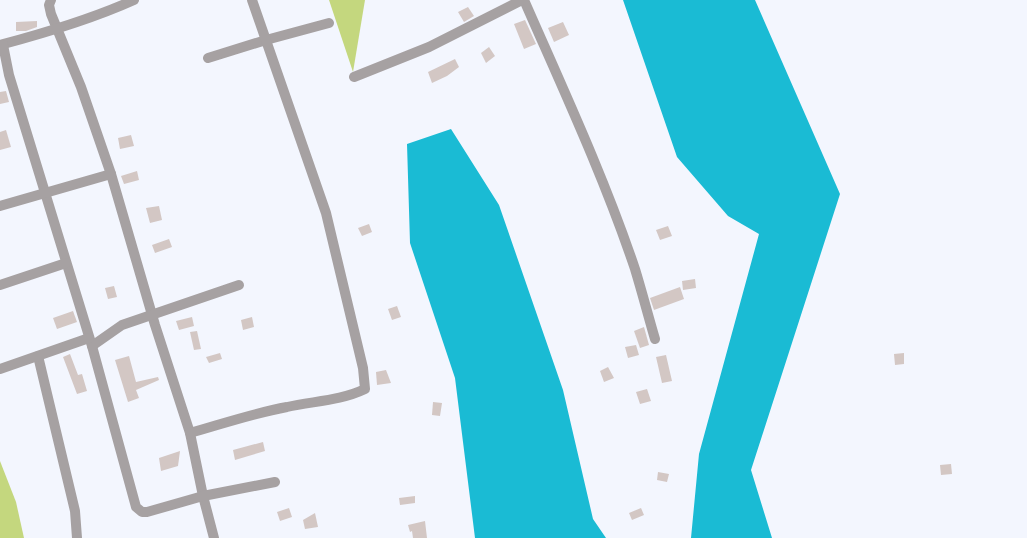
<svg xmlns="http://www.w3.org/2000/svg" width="1027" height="538" font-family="'Noto Serif',serif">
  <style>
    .green { fill: #c4d77e }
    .water { fill: #1abbd4 }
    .building { fill: #d3c7c4 }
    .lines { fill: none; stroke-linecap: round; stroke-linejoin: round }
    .minor { stroke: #a6a1a2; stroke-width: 10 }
  </style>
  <rect width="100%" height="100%" fill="#f3f6fe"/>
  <g class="green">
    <path d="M329,0h36l-12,72z"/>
    <path d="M0,461l16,41 8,36h-24z"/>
  </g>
  <g class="water">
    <path d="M623,0h132l85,194 -89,276 21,68h-81l8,-84 60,-220 -31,-18 -51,-59z"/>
    <path d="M451,129l48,76 64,185 30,129 13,19h-131l-20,-160 -45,-135 -3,-99z"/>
  </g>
  <g class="building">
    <path d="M468,7l6,9 -10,6 -6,-10z"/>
    <path d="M525,20l11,24 -12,5 -10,-25z"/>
    <path d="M37,21v6l-11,4h-10v-9z"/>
    <path d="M563,22l6,13 -15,7 -6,-14z"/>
    <path d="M489,47l6,9 -9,7 -5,-10z"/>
    <path d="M455,59l4,8 -12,9 -15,7 -4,-11z"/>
    <path d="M6,91l3,11 -9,2v-12z"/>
    <path d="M6,130l5,17 -11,3v-18z"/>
    <path d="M131,135l3,11 -14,3 -2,-11z"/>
    <path d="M137,171l2,9 -15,4 -3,-8z"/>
    <path d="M159,206l3,14 -12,3 -4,-15z"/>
    <path d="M369,224l3,8 -10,4 -4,-8z"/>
    <path d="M668,226l4,10 -12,4 -4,-10z"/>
    <path d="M169,239l3,8 -17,6 -3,-8z"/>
    <path d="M695,279l1,9 -13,2 -1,-9z"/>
    <path d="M114,286l3,11 -9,2 -3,-11z"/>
    <path d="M680,287l4,12 -30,11 -4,-12z"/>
    <path d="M397,306l4,11 -9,3 -4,-11z"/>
    <path d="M73,311l4,11 -20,7 -4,-11z"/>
    <path d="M192,317l2,9 -15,4 -3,-9z"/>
    <path d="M252,317l2,10 -11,3 -2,-10z"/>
    <path d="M644,327l5,18 -9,3 -6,-17z"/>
    <path d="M197,331l4,18 -7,1 -4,-18z"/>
    <path d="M636,345l3,10 -11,3 -3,-11z"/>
    <path d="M220,353l2,6 -13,4 -3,-6z"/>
    <path d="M904,353v11l-9,1 -1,-11z"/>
    <path d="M70,354l8,21 4,-1 5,17 -10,3 -14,-37z"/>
    <path d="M666,355l6,26 -10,2 -6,-26z"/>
    <path d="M129,356l7,26 22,-5 1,3 -23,10 3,8 -11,4 -13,-42z"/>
    <path d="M608,367l6,11 -10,4 -4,-11z"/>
    <path d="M386,370l5,13 -14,2 -1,-13z"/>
    <path d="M647,389l4,12 -11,3 -4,-12z"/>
    <path d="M433,402l9,1 -2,13 -8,-1z"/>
    <path d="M263,442l2,9 -30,9 -2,-10z"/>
    <path d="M180,451l-2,15 -17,5 -2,-13z"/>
    <path d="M951,464l1,10 -11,1 -1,-10z"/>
    <path d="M658,472l11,2 -2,8 -10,-2z"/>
    <path d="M415,496v7l-15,2 -1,-7z"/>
    <path d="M289,508l3,9 -12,4 -3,-9z"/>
    <path d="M641,508l3,7 -12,5 -3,-7z"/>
    <path d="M315,513l3,14 -13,2 -2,-9z"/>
    <path d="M425,521l2,17h-14l-1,-7 -2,1 -2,-7z"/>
  </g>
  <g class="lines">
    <g class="minor">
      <path d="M51,0l-2,5 2,9 30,73 30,87 44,151 35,108 13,63 11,42"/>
      <path d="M524,0c39,89 80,177 111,269 7,23 13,46 20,70"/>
      <path d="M0,45c45,-12 92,-26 134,-45"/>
      <path d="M3,45l6,30 83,271 44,161 6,5h5l56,-16 72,-14"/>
      <path d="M208,58l58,-18 63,-17"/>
      <path d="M354,77l75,-30 93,-47"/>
      <path d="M0,206l111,-32"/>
      <path d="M0,285l66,-22"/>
      <path d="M92,346l30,-21 117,-40"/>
      <path d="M38,356l37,155 2,27"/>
      <path d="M0,369l89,-31"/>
      <path d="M190,433c32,-9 64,-20 97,-26 26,-6 53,-6 78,-18l-2,-21 -37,-155 -74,-213"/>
    </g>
  </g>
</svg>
